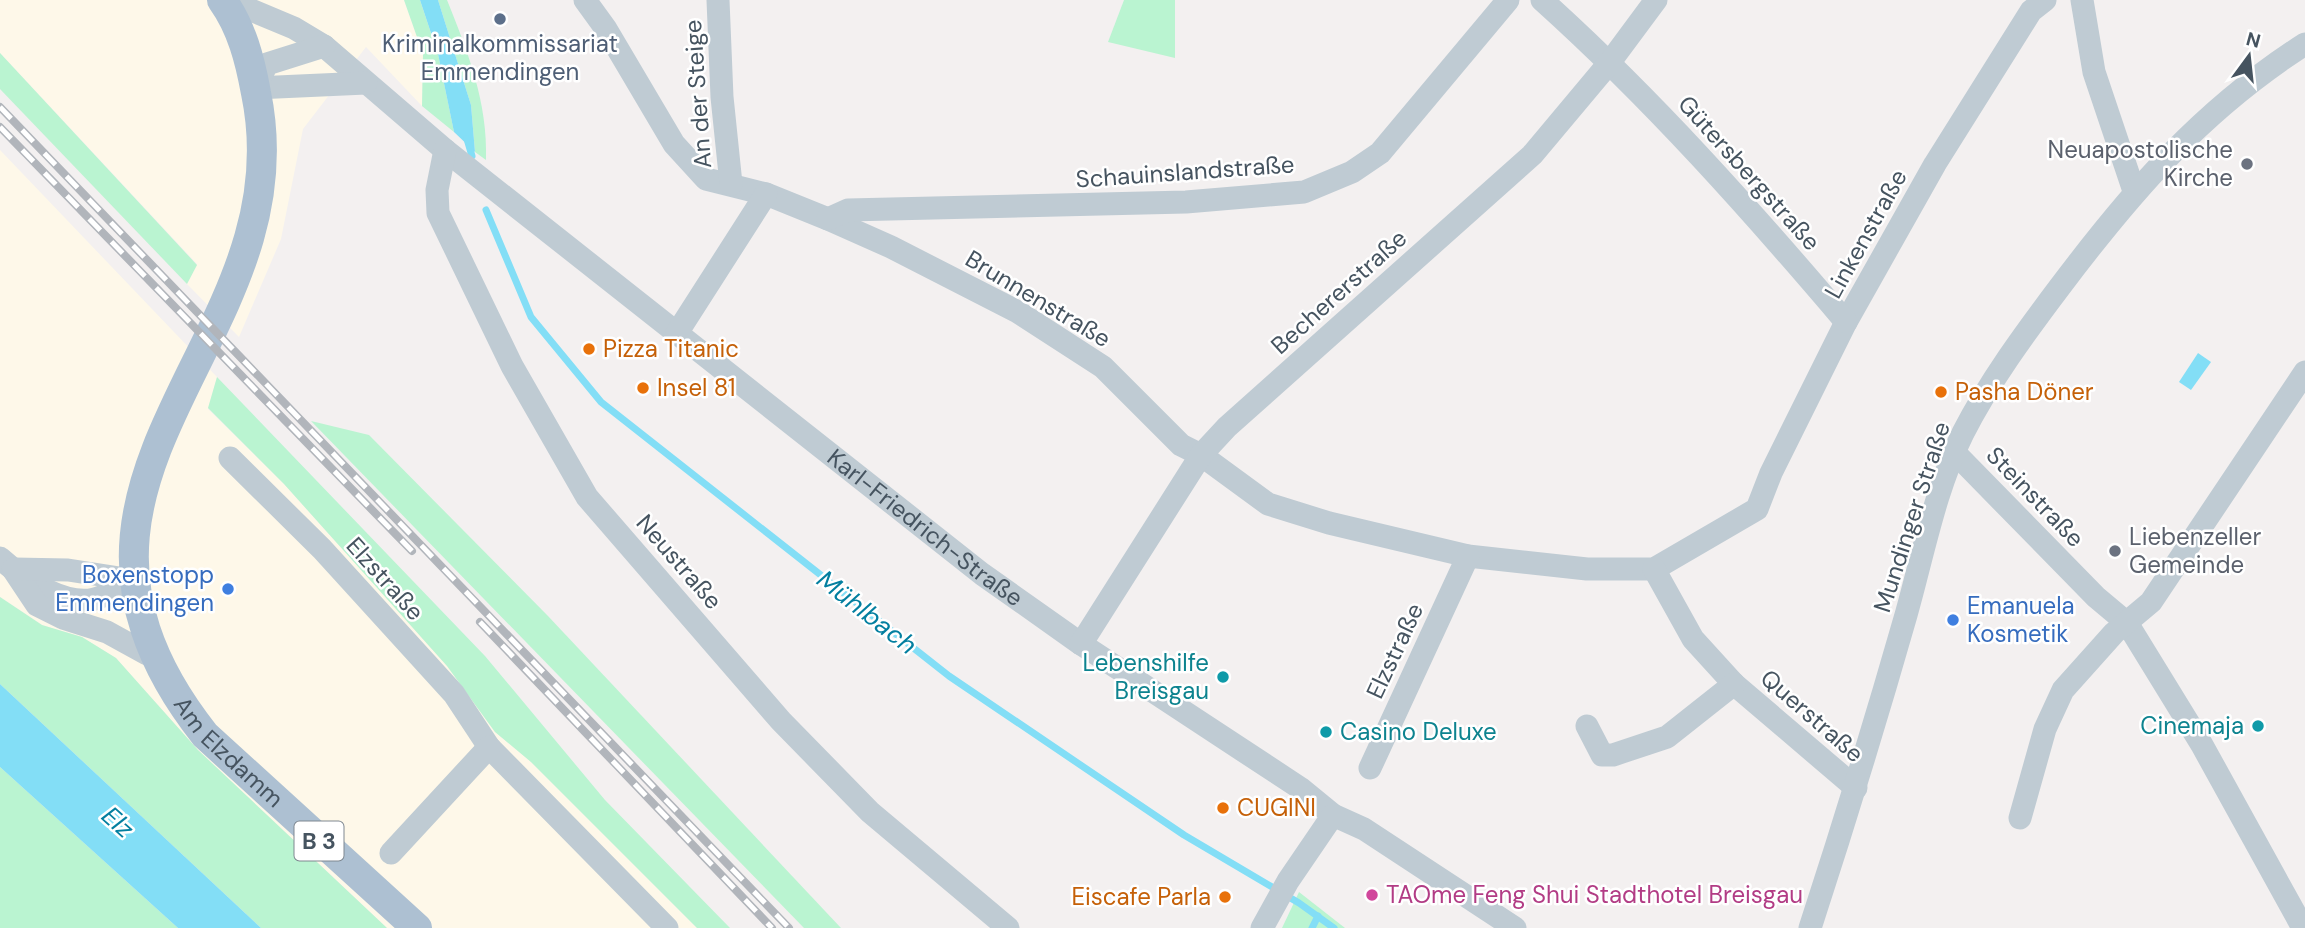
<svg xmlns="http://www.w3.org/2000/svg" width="2305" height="928" font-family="'DM Sans',sans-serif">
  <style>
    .commercial { fill: #fef8e9 }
    .green { fill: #baf4d1 }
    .water { fill: #83def6 }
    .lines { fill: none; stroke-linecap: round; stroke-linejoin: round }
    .stream { stroke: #83def6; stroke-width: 7 }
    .minor { stroke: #bfcbd3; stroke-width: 23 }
    .major { stroke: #adc0d2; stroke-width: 30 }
    .rail-casing { stroke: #b1b5bb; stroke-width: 8 }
    .rail { stroke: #fff; stroke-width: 5; stroke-dasharray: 16; stroke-linecap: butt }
    .service-dot { fill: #5c6f8a; stroke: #fff; stroke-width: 2.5 }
    .worship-dot { fill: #6b7280; stroke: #fff; stroke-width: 2.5 }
    .food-dot { fill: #e8710a; stroke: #fff; stroke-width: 2.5 }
    .shop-dot { fill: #3f7fe0; stroke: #fff; stroke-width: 2.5 }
    .culture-dot { fill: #0f9aa8; stroke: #fff; stroke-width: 2.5 }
    .hotel-dot { fill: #d1479c; stroke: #fff; stroke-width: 2.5 }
    .labels { text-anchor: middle; stroke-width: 5; stroke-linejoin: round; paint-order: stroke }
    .shield { fill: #fff; stroke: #7e8790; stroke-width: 2 }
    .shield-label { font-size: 23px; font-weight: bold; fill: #465460 }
    .service-label { font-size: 24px; fill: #4e5e75; stroke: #fff }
    .street-label { font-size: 24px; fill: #465460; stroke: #fff }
    .worship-label { font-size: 24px; fill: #5b616d; stroke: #fff; text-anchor: end }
    .food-label { font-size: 24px; fill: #c56008; stroke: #fff; text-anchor: start }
    .shop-label { font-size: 24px; fill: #366cbe; stroke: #fff; text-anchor: end }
    .culture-label { font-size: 24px; fill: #0d838f; stroke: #fff; text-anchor: end }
    .hotel-label { font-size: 24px; fill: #b23c85; stroke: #fff; text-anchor: start }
    .water-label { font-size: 26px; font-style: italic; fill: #037fa0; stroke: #fff }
  </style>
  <rect width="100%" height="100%" fill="#f3f0f0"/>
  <g class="commercial">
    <path d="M0,0h404l19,54 -1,52 -56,-59 -63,82 -22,110 -42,98 -52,-53 10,-20 -197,-211z"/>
    <path d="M0,150l217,227 -9,32 76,75 163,182 48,66 36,30 166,166h-310l-189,-178 -82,-92 -34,-21 -40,-12 -42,-28z"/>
  </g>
  <g class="green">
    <path d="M404,0h16l18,54 16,78 -32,-26 1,-52z"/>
    <path d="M438,0h9c21,52 41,103 39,160l-11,-8 -4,-47z"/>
    <path d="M1124,0h51v58l-67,-16z"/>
    <path d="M0,53l197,212 -10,19 -187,-195z"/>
    <path d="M217,377l268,279 120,144 125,128h-33l-166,-166 -36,-30 -48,-66 -163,-182 -76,-76z"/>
    <path d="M311,421l58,14 179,181 293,312h-37z"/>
    <path d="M0,597l42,28 40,12 34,21 82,92 189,178h-126l-261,-244z"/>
    <path d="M0,767l178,161h-178z"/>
    <path d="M1299,892l46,36h-63z"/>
  </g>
  <g class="water">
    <path d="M420,0h18l33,105 4,47 -21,-20 -16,-78z"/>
    <path d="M2198,353l13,9 -20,28 -12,-8z"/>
    <path d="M0,684l261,244h-83l-178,-161z"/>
  </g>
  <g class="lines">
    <g class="stream">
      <path d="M467,139l5,17"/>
      <path d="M486,210l45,107 70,85 348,274 235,159 115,68 35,25"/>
      <path d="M1312,928l6,-12"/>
    </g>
    <g class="minor">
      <path id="s1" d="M227,0l67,28 30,18 121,104 537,424 99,70 219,144 33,27 31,14 151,99"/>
      <path d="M585,0l21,29 68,115 32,35 60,15 62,25 63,28 127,65 85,55 78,78 20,10 67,49 61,19 139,33 119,13h67l103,-60 14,-36 75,-151 89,-158 96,-153 14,-11"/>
      <path d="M718,0l4,97 9,87"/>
      <path d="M1542,0c110,99 208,209 304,322"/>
      <path d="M2082,0l12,72 40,119"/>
      <path d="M255,88l111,-5"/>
      <path d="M255,88l12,-24 57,-18"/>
      <path d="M445,150l-8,40 1,23 74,153 75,131 194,224 89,91 138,116"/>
      <path d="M828,219l20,-9 338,-8 118,-10 48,-20 28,-19 128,-153"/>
      <path d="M677,333l89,-139"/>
      <path d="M1955,453l141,144 31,26 75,122 101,183"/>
      <path d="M230,458l92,91 132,145 35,53 178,181"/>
      <path d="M0,558c23,21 71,54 103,38 8,-4 16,-11 23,-17"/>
      <path d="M13,569l24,36 26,13 44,14 40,22"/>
      <path d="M14,569l54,1 58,9"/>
      <path d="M1654,569l39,70 41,45 122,104"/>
      <path d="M1081,644l120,-189 26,-28 305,-272 78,-93 46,-62"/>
      <path d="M1587,726l15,29h11l54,-18 67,-53"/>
      <path d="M1370,768l98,-212"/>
      <path d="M2020,818l25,-89 18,-39 51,-57 37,-31 154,-230"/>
      <path d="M391,853l98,-106"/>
      <path d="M1262,928l26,-47 45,-66"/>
      <path d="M1810,928c34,-104 66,-208 96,-313 17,-60 29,-126 57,-182 26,-51 62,-100 96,-145 73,-97 143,-178 246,-244"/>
    </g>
    <path class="major" id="s2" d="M222,0c20,28 28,60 34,93 52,250 -256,383 -51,642l212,193"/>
    <defs>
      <g id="rail">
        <path d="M0,107l789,821"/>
        <path d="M0,127l412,424"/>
        <path d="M480,622l292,306"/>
      </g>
    </defs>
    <use href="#rail" class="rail-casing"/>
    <use href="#rail" class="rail"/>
  </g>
  <circle class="service-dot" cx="500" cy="19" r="7"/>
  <g class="worship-dot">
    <circle cx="2247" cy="164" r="7"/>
    <circle cx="2115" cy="551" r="7"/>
  </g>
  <g class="food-dot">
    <circle cx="589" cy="349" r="7"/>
    <circle cx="643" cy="388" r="7"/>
    <circle cx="1941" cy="392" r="7"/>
    <circle cx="1223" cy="808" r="7"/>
    <circle cx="1225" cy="897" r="7"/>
  </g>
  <g class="shop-dot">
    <circle cx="228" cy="589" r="7"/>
    <circle cx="1953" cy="620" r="7"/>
  </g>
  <g class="culture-dot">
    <circle cx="1223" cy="677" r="7"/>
    <circle cx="2258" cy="726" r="7"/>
    <circle cx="1326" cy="732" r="7"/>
  </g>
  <circle class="hotel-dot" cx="1372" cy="895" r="7"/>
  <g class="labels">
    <rect class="shield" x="294.5" y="821.5" width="49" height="39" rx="5"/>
    <g class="shield-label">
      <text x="319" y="849">B 3</text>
    </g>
    <g class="service-label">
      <text x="500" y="52">Kriminalkommissariat<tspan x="500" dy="28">Emmendingen</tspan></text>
    </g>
    <g class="street-label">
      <text transform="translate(698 94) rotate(-94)" y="8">An der Steige</text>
      <text transform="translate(1185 172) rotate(-4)" y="8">Schauinslandstraße</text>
      <text transform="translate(1749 173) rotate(48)" y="8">Gütersbergstraße</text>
      <text transform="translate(1866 234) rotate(-61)" y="8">Linkenstraße</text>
      <text transform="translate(1339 292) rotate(-42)" y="8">Bechererstraße</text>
      <text transform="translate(1038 299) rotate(31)" y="8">Brunnenstraße</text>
      <text transform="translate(2035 497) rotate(46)" y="8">Steinstraße</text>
      <text transform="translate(1912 517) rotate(-72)" y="8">Mundinger Straße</text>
      <text dy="8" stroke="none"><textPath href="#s1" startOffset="878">Karl-Friedrich-Straße</textPath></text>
      <text transform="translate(679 562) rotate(49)" y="8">Neustraße</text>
      <text transform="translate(385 579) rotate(48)" y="8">Elzstraße</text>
      <text transform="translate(1395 651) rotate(-65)" y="8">Elzstraße</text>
      <text transform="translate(1812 716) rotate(41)" y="8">Querstraße</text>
      <text dy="8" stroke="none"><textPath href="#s2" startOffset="812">Am Elzdamm</textPath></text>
    </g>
    <g class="worship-label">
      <text x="2233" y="158">Neuapostolische<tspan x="2233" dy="28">Kirche</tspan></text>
      <text x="2129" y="545" text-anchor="start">Liebenzeller<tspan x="2129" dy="28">Gemeinde</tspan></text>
    </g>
    <g class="food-label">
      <text x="603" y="357">Pizza Titanic</text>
      <text x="657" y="396">Insel 81</text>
      <text x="1955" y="400">Pasha Döner</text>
      <text x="1237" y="816">CUGINI</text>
      <text x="1211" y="905" text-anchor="end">Eiscafe Parla</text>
    </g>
    <g class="shop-label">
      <text x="214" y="583">Boxenstopp<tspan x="214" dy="28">Emmendingen</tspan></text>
      <text x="1967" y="614" text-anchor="start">Emanuela<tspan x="1967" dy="28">Kosmetik</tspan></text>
    </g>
    <g class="culture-label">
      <text x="1209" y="671">Lebenshilfe<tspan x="1209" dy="28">Breisgau</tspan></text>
      <text x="2244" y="734">Cinemaja</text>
      <text x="1340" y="740" text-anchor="start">Casino Deluxe</text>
    </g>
    <g class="hotel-label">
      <text x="1386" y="903">TAOme Feng Shui Stadthotel Breisgau</text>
    </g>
    <g class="water-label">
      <text transform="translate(867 612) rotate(38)" y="9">Mühlbach</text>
      <text transform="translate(118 822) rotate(42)" y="9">Elz</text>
    </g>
  </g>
  <g transform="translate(2249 56) rotate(15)" stroke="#ffffff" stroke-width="5" paint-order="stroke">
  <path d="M0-5L12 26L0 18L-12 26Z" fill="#465460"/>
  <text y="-10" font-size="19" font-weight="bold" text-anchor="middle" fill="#465460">N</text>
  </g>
</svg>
